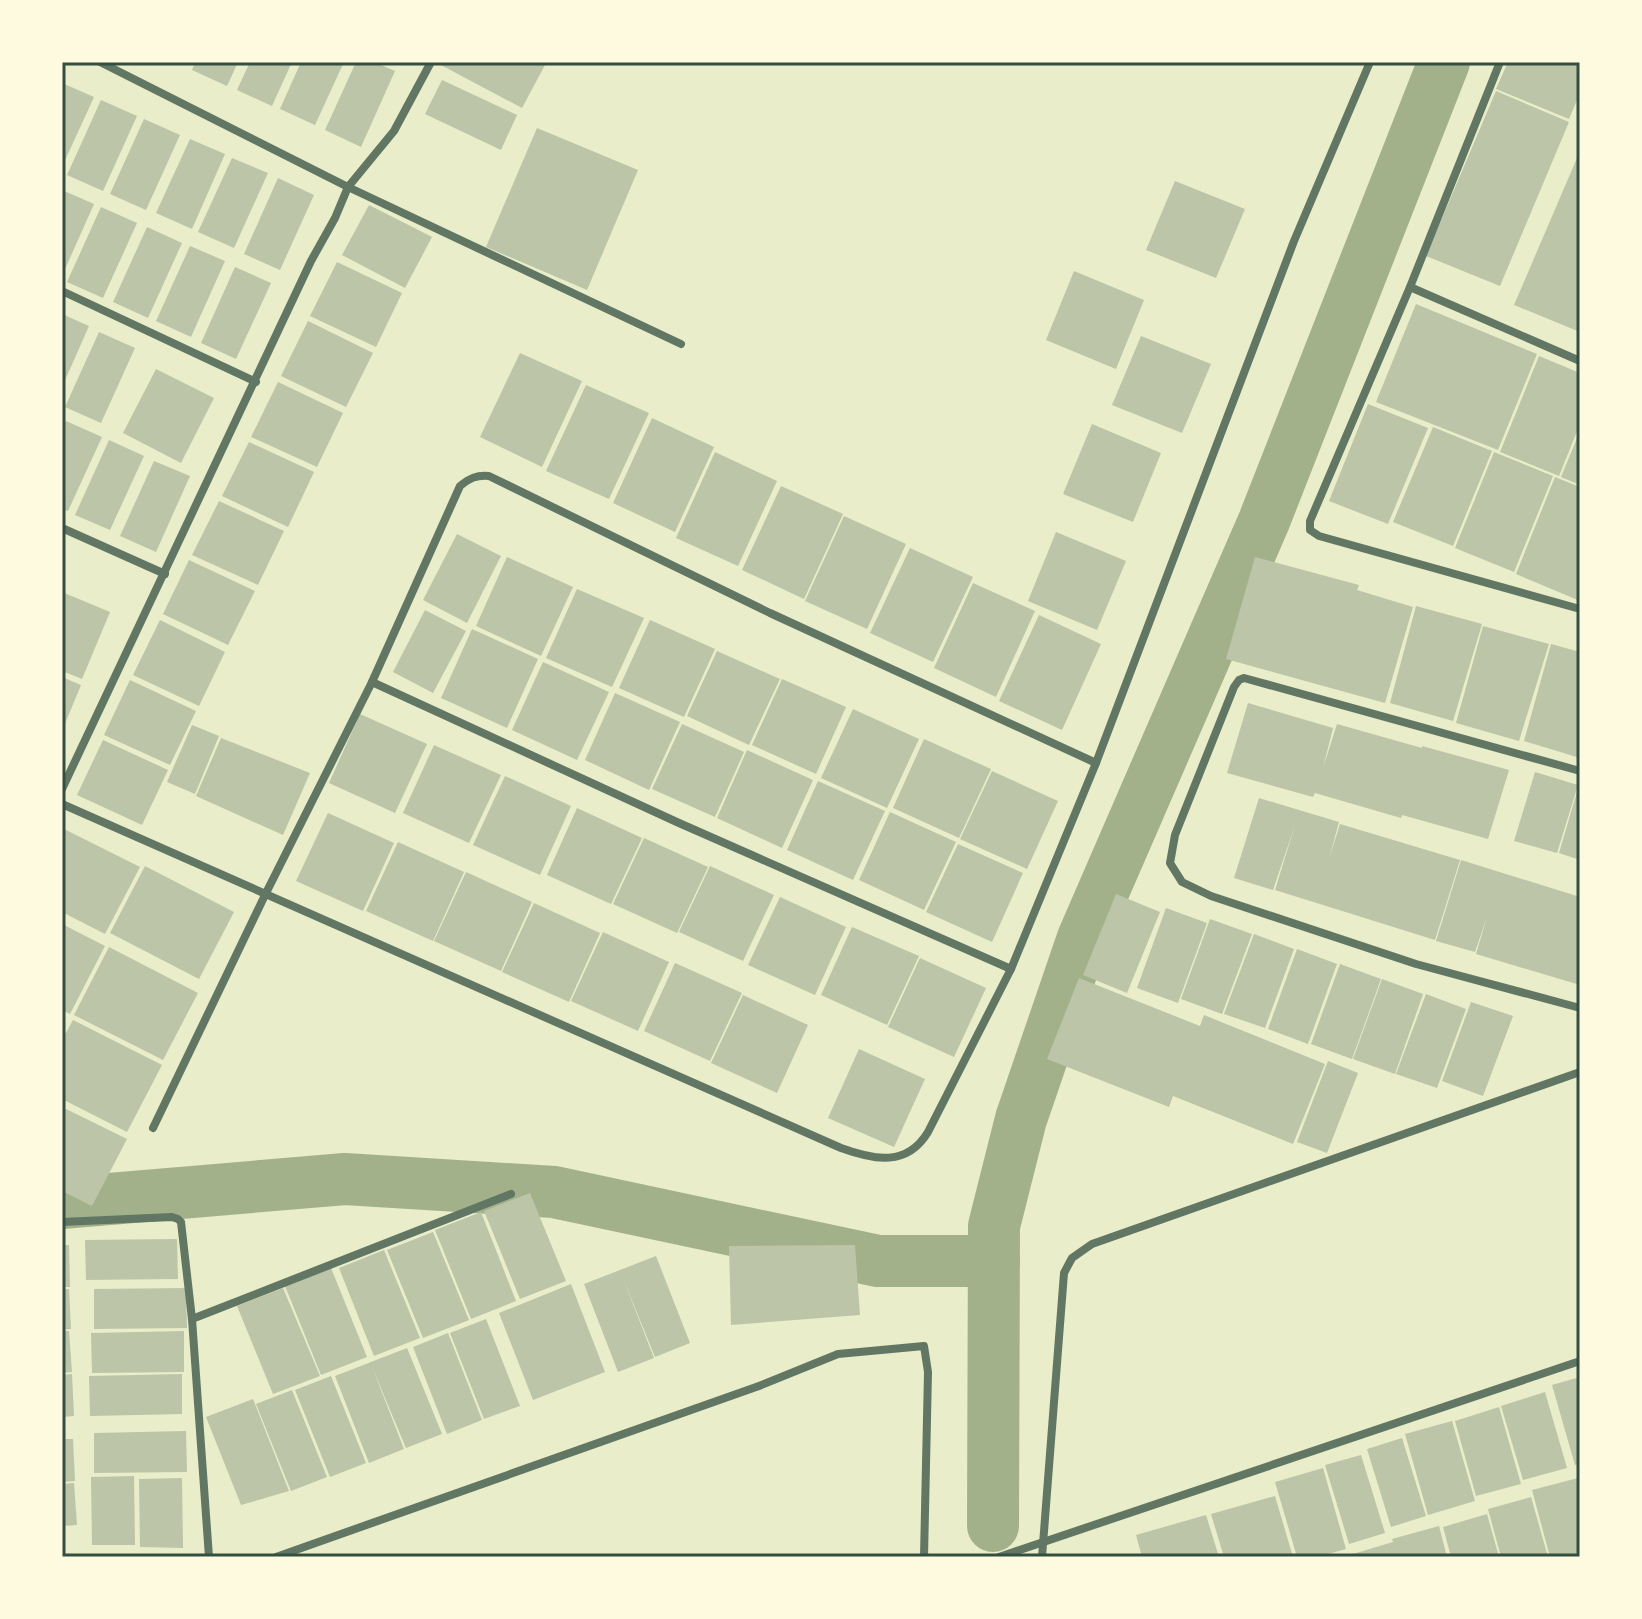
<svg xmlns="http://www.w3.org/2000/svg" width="1642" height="1619" font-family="'Asap Condensed',sans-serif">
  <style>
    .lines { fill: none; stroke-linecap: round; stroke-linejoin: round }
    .canal { stroke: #a3b18a; stroke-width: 52 }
    .building { fill: #bcc5a7 }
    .minor { stroke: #617663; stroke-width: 8 }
    .neatline { fill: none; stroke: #344e41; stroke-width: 3 }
  </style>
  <rect width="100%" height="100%" fill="#e9edc9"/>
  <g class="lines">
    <g class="canal">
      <path d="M62,1203l283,-24 209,13 324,69h116"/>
      <path d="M993,1526l1,-300 27,-107 62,-181 181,-417 180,-459"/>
    </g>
  </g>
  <g class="building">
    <path d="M195,62h43l-11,24 -35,-16z"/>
    <path d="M250,62h42l-20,44 -35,-16z"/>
    <path d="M301,62h43l-29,63 -35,-16z"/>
    <path d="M356,62h18l21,9 -34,76 -36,-17z"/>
    <path d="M442,62h96l7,3 -23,43 -81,-43z"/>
    <path d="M1508,62h72v31l-11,26 -73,-30z"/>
    <path d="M442,80l75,35 -16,35 -76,-36z"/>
    <path d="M62,83l32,14 -32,70z"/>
    <path d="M1496,91l73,31 -69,164 -74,-30z"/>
    <path d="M101,100l36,16 -34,75 -36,-16z"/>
    <path d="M144,119l36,16 -34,75 -36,-16z"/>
    <path d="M537,128l101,42 -51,120 -101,-43z"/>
    <path d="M190,139l35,15 -33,75 -36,-16z"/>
    <path d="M1580,151v181l-66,-27z"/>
    <path d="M232,158l36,15 -34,75 -36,-16z"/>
    <path d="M278,178l36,17 -34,75 -36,-16z"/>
    <path d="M1175,181l70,28 -29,69 -70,-28z"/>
    <path d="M62,190l32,14 -32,72z"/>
    <path d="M369,205l63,32 -27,51 -63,-33z"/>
    <path d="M101,207l36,16 -34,75 -36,-16z"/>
    <path d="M147,227l35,16 -34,75 -35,-16z"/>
    <path d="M190,246l35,15 -34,76 -35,-16z"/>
    <path d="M337,262l65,31 -26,54 -66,-31z"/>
    <path d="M235,267l36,16 -35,76 -35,-16z"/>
    <path d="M1074,271l70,29 -28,69 -70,-29z"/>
    <path d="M1416,304l121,50 -39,96 -122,-48z"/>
    <path d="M62,314l27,12 -27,61z"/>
    <path d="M308,321l65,32 -27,54 -65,-31z"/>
    <path d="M99,332l36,16 -34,75 -36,-16z"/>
    <path d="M1141,336l70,28 -29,69 -70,-28z"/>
    <path d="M520,353l62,28 -40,86 -62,-30z"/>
    <path d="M1539,356l41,17v51l-21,52 -59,-24z"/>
    <path d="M156,369l58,29 -33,65 -58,-30z"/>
    <path d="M278,382l65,31 -26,54 -66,-30z"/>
    <path d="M586,385l63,28 -40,86 -63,-28z"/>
    <path d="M1368,404l60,24 -40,96 -59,-23z"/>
    <path d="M652,418l62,29 -39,85 -62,-29z"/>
    <path d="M66,421l36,16 -34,74 -6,-2v-79z"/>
    <path d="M1092,424l69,29 -28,69 -70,-28z"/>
    <path d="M1433,427l59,24 -39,95 -60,-24z"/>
    <path d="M1580,431v54l-19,-8z"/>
    <path d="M109,440l35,16 -34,74 -35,-15z"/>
    <path d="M249,442l65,30 -26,55 -66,-31z"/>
    <path d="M715,452l62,29 -39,85 -62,-28z"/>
    <path d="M1494,452l59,24 -39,96 -59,-24z"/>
    <path d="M154,461l36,15 -34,76 -36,-16z"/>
    <path d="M1555,477l25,10v114l-64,-27z"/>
    <path d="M781,486l62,28 -39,85 -62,-29z"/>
    <path d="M219,501l65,30 -26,54 -66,-30z"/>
    <path d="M844,516l62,28 -39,85 -62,-28z"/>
    <path d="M1056,532l70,29 -29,69 -69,-29z"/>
    <path d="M457,534l44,22 -34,67 -44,-23z"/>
    <path d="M910,548l63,29 -40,85 -63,-29z"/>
    <path d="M507,557l66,30 -32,69 -65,-30z"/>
    <path d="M1255,557l104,28 -2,5 56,17 -28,96 -159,-44z"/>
    <path d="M189,560l66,31 -27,54 -65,-31z"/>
    <path d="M973,583l62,28 -39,86 -62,-29z"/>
    <path d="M577,589l67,29 -32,69 -66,-29z"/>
    <path d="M62,592l48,20 -28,67 -20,-8z"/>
    <path d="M1416,606l66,18 -29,97 -63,-18z"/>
    <path d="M425,610l41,21 -33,62 -40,-21z"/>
    <path d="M1039,615l62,29 -39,86 -63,-29z"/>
    <path d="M160,620l65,32 -26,54 -66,-31z"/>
    <path d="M650,620l65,29 -31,68 -65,-29z"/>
    <path d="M1483,626l66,18 -30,97 -63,-18z"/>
    <path d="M472,629l66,30 -31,69 -66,-30z"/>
    <path d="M1551,644l29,8v106l-56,-17z"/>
    <path d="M717,651l63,28 -31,66 -62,-29z"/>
    <path d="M543,662l66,30 -32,68 -65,-30z"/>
    <path d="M62,677l19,8 -19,46z"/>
    <path d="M782,679l64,28 -30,67 -64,-29z"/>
    <path d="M130,680l66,31 -26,54 -66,-30z"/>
    <path d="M615,693l65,29 -31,68 -64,-30z"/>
    <path d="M1248,703l85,25 -10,40 14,-44 85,24v-2l87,24 -21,69 -86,-24 -1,3 -86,-25 -2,4 -86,-24z"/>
    <path d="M853,709l66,30 -32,69 -66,-30z"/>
    <path d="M360,714l67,30 -32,69 -66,-30z"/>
    <path d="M682,724l62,28 -29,65 -63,-28z"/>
    <path d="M192,725l27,11 -24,58 -28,-12z"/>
    <path d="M221,738l89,35 -27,62 -87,-39z"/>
    <path d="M924,739l67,30 -32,69 -66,-30z"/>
    <path d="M103,740l65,30 -26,55 -65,-30z"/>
    <path d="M434,745l67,30 -32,68 -66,-30z"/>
    <path d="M747,750l66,30 -31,68 -65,-30z"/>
    <path d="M992,771l66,30 -31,68 -67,-30z"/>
    <path d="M1535,772l43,13 -21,68 -43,-12z"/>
    <path d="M505,776l66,30 -31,69 -67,-30z"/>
    <path d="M818,781l67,30 -32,69 -66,-30z"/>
    <path d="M1579,785h1v75l-21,-7z"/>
    <path d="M1259,798l80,24 -10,37 11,-35 120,36 -25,80 -160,-50 20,-65 -22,65 -39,-12z"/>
    <path d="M577,808l65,30 -31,66 -64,-29z"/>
    <path d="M890,812l66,30 -32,68 -65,-30z"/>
    <path d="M328,813l66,30 -31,68 -67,-30z"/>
    <path d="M62,828l78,39 -35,67 -43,-22z"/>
    <path d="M644,838l64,29 -31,66 -64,-29z"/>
    <path d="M398,842l66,30 -31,69 -67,-30z"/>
    <path d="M958,844l65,29 -31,69 -66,-30z"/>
    <path d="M1461,860l119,37v88l-104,-31 11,-37 -12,35 -39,-11z"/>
    <path d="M145,866l89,46 -35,67 -89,-46z"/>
    <path d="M710,866l64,29 -31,66 -64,-29z"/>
    <path d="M466,872l66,30 -31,69 -67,-30z"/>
    <path d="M1116,894l44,18 -33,81 -44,-18z"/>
    <path d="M780,897l66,30 -31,68 -67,-30z"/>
    <path d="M534,903l66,30 -31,69 -67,-30z"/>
    <path d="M1166,908l41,15 -29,80 -41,-15z"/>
    <path d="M1210,919l42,15 -30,80 -41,-15z"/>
    <path d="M62,924l43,22 -35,68 -8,-4z"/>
    <path d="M852,927l67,29 -32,69 -66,-30z"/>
    <path d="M603,932l66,30 -31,69 -67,-30z"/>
    <path d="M1254,934l40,15 -29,79 -41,-14z"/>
    <path d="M109,947l89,46 -35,67 -89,-45z"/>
    <path d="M1297,949l40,15 -29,80 -40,-15z"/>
    <path d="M920,958l66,30 -32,69 -66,-30z"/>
    <path d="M675,963l67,30 -32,68 -66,-30z"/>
    <path d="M1340,964l41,15 -29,80 -41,-15z"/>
    <path d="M1079,978l121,48 4,-11 121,49 -32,80 -120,-48 -4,11 -122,-48z"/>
    <path d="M1382,979l41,15 -28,80 -42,-15z"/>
    <path d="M1426,994l40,15 -29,79 -41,-14z"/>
    <path d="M743,995l65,30 -31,68 -66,-30z"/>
    <path d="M1471,1002l42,14 -30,80 -41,-15z"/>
    <path d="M73,1020l89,45 -35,67 -65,-33v-59z"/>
    <path d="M859,1049l66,30 -31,68 -66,-29z"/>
    <path d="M1328,1061l30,12 -31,80 -30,-11z"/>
    <path d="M62,1107l65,32 -35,67 -30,-15z"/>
    <path d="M530,1193l36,88 -46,18 -36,-88z"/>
    <path d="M481,1212l35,89 -45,18 -36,-89z"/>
    <path d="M433,1232l36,88 -46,18 -36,-88z"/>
    <path d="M177,1239l1,40 -92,1 -1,-40z"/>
    <path d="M62,1245h7l1,42h-8z"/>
    <path d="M855,1245l5,70 -129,10 -2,-79z"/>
    <path d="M384,1250l36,88 -46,18 -35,-88z"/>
    <path d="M656,1256l34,87 -35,14 -33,-81 32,82 -36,14 -34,-88z"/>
    <path d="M331,1268l36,89 -46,18 -36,-89z"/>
    <path d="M571,1284l34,88 -72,28 -34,-87z"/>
    <path d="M186,1288l1,40 -93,1v-40z"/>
    <path d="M283,1288l37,88 -47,18 -36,-88z"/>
    <path d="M62,1289h7l2,40 -9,1z"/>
    <path d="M486,1319l34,87 -36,13 -34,-86z"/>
    <path d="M62,1331h7l3,41 -10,1z"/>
    <path d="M184,1331v41l-92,1 -1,-40z"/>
    <path d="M448,1333l34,87 -35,14 -34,-87z"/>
    <path d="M407,1348l35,86 -36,14 -34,-81 32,82 -35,14 -34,-87z"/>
    <path d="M72,1374l2,42 -12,1v-42z"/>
    <path d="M182,1374v40l-92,2 -1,-40z"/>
    <path d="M331,1376l35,87 -36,14 -35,-87z"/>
    <path d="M1580,1377v87l-5,1 -23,-80z"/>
    <path d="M292,1390l35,87 -36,14 -35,-87z"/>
    <path d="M1545,1392l22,76 -44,12 -22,-74z"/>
    <path d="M253,1399l36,92 -48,14 -35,-88z"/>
    <path d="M1499,1407l22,77 -45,12 -21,-75z"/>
    <path d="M1452,1421l23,80 -47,14 -23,-81z"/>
    <path d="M186,1431l1,41 -93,1v-40z"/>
    <path d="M1402,1438l24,78 -35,11 -24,-78z"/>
    <path d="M62,1439h11l2,42 -13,1z"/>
    <path d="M1361,1455l24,78 -36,11 -24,-79z"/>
    <path d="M1323,1468l23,81 -29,8h-20l-22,-75z"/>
    <path d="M134,1476l1,69h-43l-1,-68z"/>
    <path d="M182,1478l1,70 -43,-1 -1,-68z"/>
    <path d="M1578,1478l2,6v69l-14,4h-16l-18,-67z"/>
    <path d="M74,1483l3,42 -15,1v-42z"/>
    <path d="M1275,1496l18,61h-69l-13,-43z"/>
    <path d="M1531,1497l17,60h-47l-13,-48z"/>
    <path d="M1487,1514l12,43h-48l-8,-30z"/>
    <path d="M1206,1515l13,42h-77l-6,-22z"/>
    <path d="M1439,1526l8,31h-104l50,-15 -1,-3z"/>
  </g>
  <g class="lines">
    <g class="minor">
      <path d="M100,62l248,125 333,157"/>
      <path d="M1500,62l-90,225 -100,234v9l9,6 261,73"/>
      <path d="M1410,287l170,74"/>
      <path d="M62,291l194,91"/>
      <path d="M62,528l103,46"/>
      <path d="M372,682l307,141 332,146"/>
      <path d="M1580,771l-336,-93 -5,2 -5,7 -59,148 -5,28 12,19 29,14 205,68 164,44"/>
      <path d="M62,789l249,-528 24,-43 13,-31 46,-56 37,-69"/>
      <path d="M62,804l779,344c33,12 66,19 87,-16l83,-163 85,-206 198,-522 76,-179"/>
      <path d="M153,1128l113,-235 106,-211 88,-196c10,-8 16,-11 29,-10l281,137 326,150"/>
      <path d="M62,1222l110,-5 6,2 3,3 11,97 17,238"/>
      <path d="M192,1319l319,-125"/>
      <path d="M276,1557l483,-171 79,-32 86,-8 4,26 -4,185"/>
      <path d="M999,1557l581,-196"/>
      <path d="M1042,1557l22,-284 8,-15 20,-14 488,-172"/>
    </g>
  </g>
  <rect width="1642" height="1619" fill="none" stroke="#fefae0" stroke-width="128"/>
  <rect x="64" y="64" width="1514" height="1491" class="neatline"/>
</svg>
